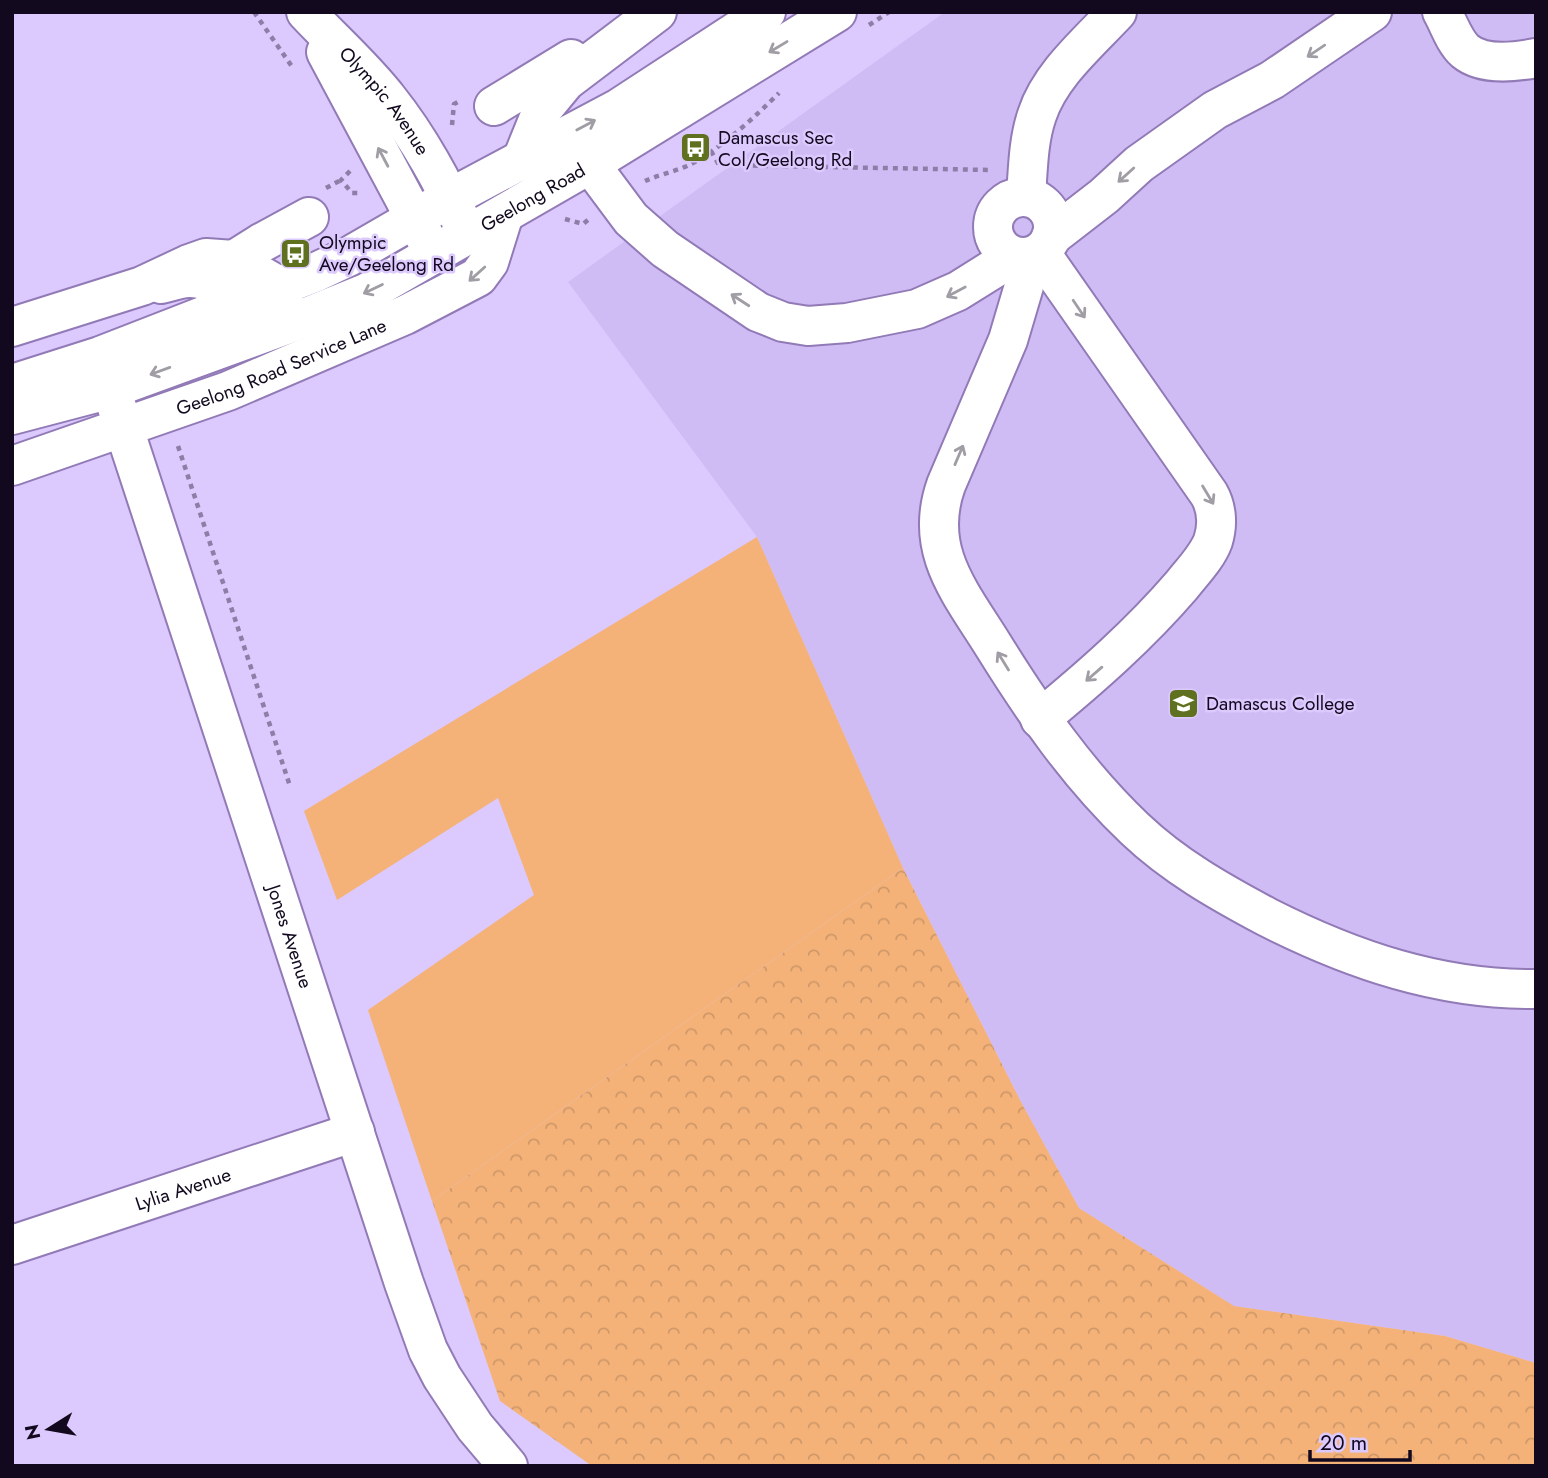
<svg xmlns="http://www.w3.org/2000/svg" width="1548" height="1478" font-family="Jost,sans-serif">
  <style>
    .built { fill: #d0bcf5 }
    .green { fill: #f4b279 }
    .forest { fill: url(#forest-crowns) }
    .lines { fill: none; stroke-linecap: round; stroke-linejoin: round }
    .minor-casing { stroke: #917ab6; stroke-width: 42 }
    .major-casing { stroke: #917ab6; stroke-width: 42 }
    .path { stroke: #8d7ea7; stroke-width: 4.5; stroke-dasharray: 5 5; stroke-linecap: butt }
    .minor { stroke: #fff; stroke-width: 38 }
    .major { stroke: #fff; stroke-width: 38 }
    .oneway { stroke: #a09da5 }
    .labels { text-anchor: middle; stroke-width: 5; stroke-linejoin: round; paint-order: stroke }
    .street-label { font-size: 19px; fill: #12091f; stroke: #dcc9fd }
    .poi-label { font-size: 19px; fill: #12091f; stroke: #dcc9fd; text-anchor: start }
  </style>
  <defs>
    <pattern id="forest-crowns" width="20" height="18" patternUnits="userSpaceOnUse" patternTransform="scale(1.75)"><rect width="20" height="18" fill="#f4b279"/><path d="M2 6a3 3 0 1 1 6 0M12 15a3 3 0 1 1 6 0" fill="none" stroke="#d09868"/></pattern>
  </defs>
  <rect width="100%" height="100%" fill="#dcc9fd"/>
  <path class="built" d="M945,12h591v1351l-91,-27 -211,-30 -155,-98 -59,-108 -117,-232 -146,-331 -189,-255z"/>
  <path class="green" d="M757,537l146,331 -471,333 -64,-191 166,-115 -36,-97 -161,102 -33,-89z"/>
  <path class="forest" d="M903,868l117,232 59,108 155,98 211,30 91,27v103h-944l-92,-65 -68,-200z"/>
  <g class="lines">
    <defs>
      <g id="minor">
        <path id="s1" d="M306,12c27,29 58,56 82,87 32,40 55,84 77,130"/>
        <path d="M1442,12c7,12 12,29 23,39 18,15 50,11 71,7"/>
        <path d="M326,52l108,202"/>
        <path d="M494,106l77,-47"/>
        <path d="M521,162l21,-52 24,-29 91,-69"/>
        <path d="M590,164l41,55 34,30 93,63 25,10 25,4 39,-3 70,-14 41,-18 56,-35"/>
        <path d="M1026,196c2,-26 2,-55 11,-81 13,-40 51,-72 80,-103"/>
        <circle cx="1023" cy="227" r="30"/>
        <path d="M1051,237l53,-41 35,-32 76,-54 57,-30 100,-68"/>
        <path d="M1040,252l169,242c8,14 9,31 4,47 -6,16 -20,30 -31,44 -43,50 -91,92 -142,134"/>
        <path d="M1021,258l3,28 -16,54 -62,145c-23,65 14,107 47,160 41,66 85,130 142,184 39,37 85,63 132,88 85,43 173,73 269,72"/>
        <path d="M234,260l27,-17 48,-26"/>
        <path d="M161,284c9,-2 19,-6 28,-6 29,-1 52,29 69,47"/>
        <path d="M12,327l130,-41 47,-22 17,-6 28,2 45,26 8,29"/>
        <path id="s2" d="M111,389l293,894 24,67 14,27 33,50 33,39"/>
        <path id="s3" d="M12,466l216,-75 177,-76 73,-38 11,-15 15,-48"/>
        <path id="s4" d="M12,1245l343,-113"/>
      </g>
      <g id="major">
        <path d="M12,384l88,-28 214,-83 34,-16 102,-59 169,-90 147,-96"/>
        <path id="s5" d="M12,415l99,-26 178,-65 79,-32 222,-128 247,-152"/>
      </g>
    </defs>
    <use href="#minor" class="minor-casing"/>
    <use href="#major" class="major-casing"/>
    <g class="path">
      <path d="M254,12l39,56"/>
      <path d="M869,25l20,-13"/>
      <path d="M452,125l2,-21 4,-2"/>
      <path d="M711,151l8,14 273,5"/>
      <path d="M350,171l-9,9 11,13h10"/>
      <path d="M645,181c13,-6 28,-9 42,-15 30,-14 68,-49 92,-73"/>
      <path d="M326,188l15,-8"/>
      <path d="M565,219l18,5 6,-5"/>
      <path d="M178,446l112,340"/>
    </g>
    <use href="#minor" class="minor"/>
    <use href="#major" class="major"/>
  </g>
  <defs><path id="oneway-shaft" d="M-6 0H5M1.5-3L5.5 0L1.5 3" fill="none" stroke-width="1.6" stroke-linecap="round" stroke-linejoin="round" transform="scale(1.75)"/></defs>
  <g class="oneway">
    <use href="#oneway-shaft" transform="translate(778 47) rotate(149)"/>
    <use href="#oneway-shaft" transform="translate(1316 51) rotate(146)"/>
    <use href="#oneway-shaft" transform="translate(586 125) rotate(-28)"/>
    <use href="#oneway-shaft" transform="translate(383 157) rotate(-118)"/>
    <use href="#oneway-shaft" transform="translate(1126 175) rotate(138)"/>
    <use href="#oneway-shaft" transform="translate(477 274) rotate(138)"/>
    <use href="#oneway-shaft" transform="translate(373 289) rotate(154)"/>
    <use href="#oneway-shaft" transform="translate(956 292) rotate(152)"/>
    <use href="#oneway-shaft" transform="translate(740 300) rotate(-147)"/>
    <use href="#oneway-shaft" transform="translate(1079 309) rotate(56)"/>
    <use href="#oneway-shaft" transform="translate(160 371) rotate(160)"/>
    <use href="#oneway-shaft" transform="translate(959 455) rotate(-67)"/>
    <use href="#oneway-shaft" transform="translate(1208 495) rotate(59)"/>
    <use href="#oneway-shaft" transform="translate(1003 661) rotate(-122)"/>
    <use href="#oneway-shaft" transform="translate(1094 674) rotate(139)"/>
  </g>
  <defs>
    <symbol id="bus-square" viewBox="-11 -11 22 22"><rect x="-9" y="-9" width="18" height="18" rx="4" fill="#5f711f" stroke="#dcc9fd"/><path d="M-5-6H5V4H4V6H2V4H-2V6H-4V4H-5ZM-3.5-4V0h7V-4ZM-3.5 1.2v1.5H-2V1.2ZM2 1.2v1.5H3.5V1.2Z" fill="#fff"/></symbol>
    <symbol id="school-square" viewBox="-11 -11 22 22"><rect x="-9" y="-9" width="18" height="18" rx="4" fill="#5f711f" stroke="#dcc9fd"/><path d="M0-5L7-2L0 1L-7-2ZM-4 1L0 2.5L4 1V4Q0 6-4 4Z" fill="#fff"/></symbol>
  </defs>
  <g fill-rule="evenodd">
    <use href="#bus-square" x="678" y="130" width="35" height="35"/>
    <use href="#bus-square" x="278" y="236" width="35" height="35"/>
    <use href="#school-square" x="1166" y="686" width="35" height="35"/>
  </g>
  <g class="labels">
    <g class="street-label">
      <text dy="7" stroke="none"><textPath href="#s1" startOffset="119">Olympic Avenue</textPath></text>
      <text dy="7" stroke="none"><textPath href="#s5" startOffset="567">Geelong Road</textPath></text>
      <text dy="7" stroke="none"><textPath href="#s3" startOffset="287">Geelong Road Service Lane</textPath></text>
      <text dy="7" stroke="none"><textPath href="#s2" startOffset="576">Jones Avenue</textPath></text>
      <text dy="7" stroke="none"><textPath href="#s4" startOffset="180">Lylia Avenue</textPath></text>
    </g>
    <g class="poi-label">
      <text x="718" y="144">Damascus Sec<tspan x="718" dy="22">Col/Geelong Rd</tspan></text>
      <text x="319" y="249">Olympic<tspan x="319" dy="22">Ave/Geelong Rd</tspan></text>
      <text x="1206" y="710">Damascus College</text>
    </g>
  </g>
  <rect width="1548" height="1478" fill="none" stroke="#12091f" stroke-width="28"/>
  <g transform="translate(49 1429) rotate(259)" stroke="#dcc9fd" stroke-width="5" paint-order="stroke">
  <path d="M0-5L12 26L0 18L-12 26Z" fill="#12091f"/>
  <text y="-10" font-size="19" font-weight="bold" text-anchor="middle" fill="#12091f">N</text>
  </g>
  <path d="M1310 1450v10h100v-10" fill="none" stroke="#12091f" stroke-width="3.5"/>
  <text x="1320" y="1450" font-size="21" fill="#12091f" stroke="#dcc9fd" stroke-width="5" paint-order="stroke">20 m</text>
</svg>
